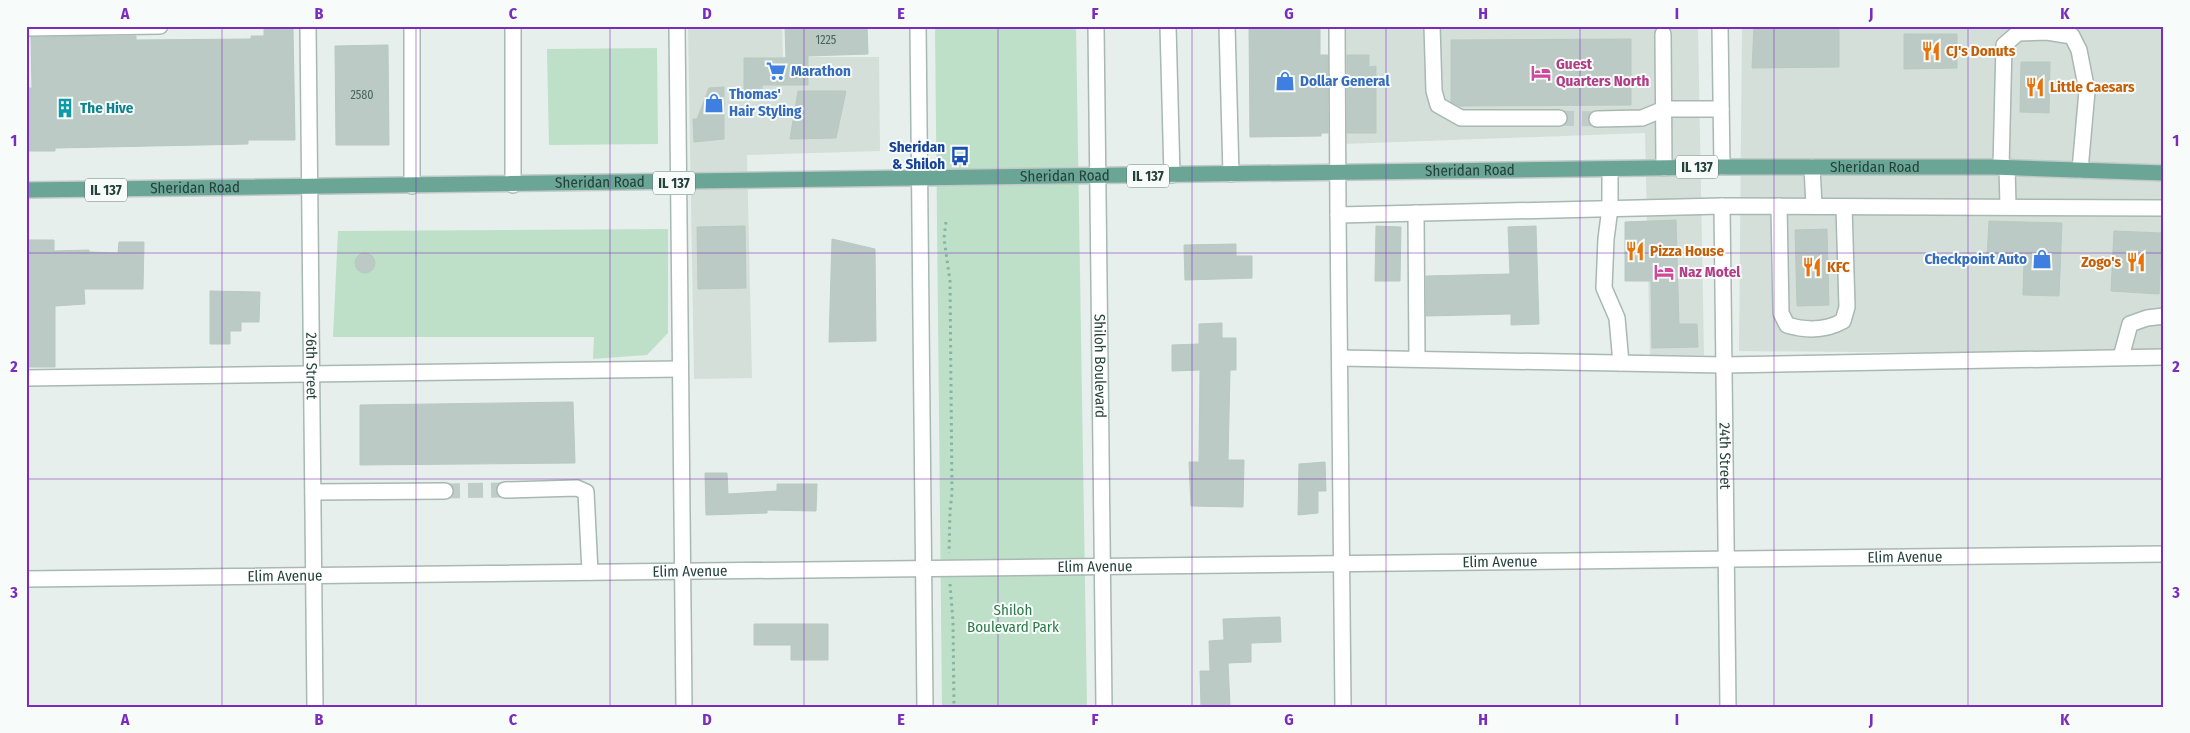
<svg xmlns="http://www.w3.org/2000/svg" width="2190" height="733" font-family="'Fira Sans Condensed',sans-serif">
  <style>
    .built { fill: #d4dfda }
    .green { fill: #bfe0c8 }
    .building { fill: #bbcac4; stroke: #b8c9c2 }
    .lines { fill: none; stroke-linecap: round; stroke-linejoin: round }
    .minor-tunnel { stroke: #bfccc8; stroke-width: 15; stroke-dasharray: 15 8; stroke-linecap: butt }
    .minor-casing { stroke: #a8b8b2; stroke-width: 18 }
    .major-casing { stroke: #c2cac8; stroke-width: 18 }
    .path { stroke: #86b3a5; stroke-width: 3; stroke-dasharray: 2.5 4; stroke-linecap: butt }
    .minor { stroke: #fff; stroke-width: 15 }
    .major { stroke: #6aa596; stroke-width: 15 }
    .grid { fill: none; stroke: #7b2cbf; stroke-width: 1; stroke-opacity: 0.55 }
    .labels { text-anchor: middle; stroke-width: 4; stroke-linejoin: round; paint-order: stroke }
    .number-label { font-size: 12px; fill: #4a645c }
    .shield { fill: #f7fbf9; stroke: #637a73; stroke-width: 1 }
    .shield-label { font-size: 14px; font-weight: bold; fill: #24423a }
    .food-label { font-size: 15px; font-weight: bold; fill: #c56008; stroke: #f7fbf9; text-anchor: start }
    .hotel-label { font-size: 15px; font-weight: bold; fill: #b23c85; stroke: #f7fbf9; text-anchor: start }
    .shop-label { font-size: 15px; font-weight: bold; fill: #366cbe; stroke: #f7fbf9; text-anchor: start }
    .culture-label { font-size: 15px; font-weight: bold; fill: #0d838f; stroke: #f7fbf9; text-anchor: start }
    .transit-label { font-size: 15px; font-weight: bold; fill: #164399; stroke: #f7fbf9; text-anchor: end }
    .street-label { font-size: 15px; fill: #24423a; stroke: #f7fbf9 }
    .park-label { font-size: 15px; fill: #2d7a4b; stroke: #f7fbf9 }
    .neatline { fill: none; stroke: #7b2cbf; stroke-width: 2 }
    .grid-label { font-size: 16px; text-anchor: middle; font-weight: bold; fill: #7b2cbf }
  </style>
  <rect width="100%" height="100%" fill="#e6efeb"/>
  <g class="built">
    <path d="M688,26h94l1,31h96l1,94 -133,4 5,223 -58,1z"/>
    <path d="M1345,26h353l6,329 -54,1 -5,-223 -301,11z"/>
    <path d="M1742,26h422v329l-425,-4z"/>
  </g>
  <g class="green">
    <path d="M935,26h141l11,681h-145z"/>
    <path d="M657,48l1,96 -109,1 -2,-96z"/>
    <path d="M668,229v104l-21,22 -54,4 1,-22h-261l5,-106z"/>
  </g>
  <g class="building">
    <path d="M785,26h82l1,28 -60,2v29h-46v7l-18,1v-35h42z"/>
    <path d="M1249,26h71v29h8v78h-7v3l-71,1z"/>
    <path d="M1754,26h85v41l-87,1z"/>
    <path d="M293,28l2,112h-47v4l-193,4v3h-29v-63h6l-1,-51 105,-1v4l115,-1v-3h13v-7z"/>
    <path d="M1904,34h53v34l-53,1z"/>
    <path d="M1631,39v66l-172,1 -8,-4v-62z"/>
    <path d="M388,45l1,100h-53l-1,-99z"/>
    <path d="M1347,55h22v12l7,-1v67h-29z"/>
    <path d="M2021,62h29l-1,51 -29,-1z"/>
    <path d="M724,87v52l-30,3 -1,-23h4l12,-31z"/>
    <path d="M798,91h48l-10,47 -46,1z"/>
    <path d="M1676,220l3,104h18l1,23 -46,1 -1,-67h-26v-59z"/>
    <path d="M1989,221l73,2 -3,73 -36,-1 1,-35 -37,-2z"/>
    <path d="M745,226l1,62 -48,1 -1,-62z"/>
    <path d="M1376,226l25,1 -1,54h-25z"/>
    <path d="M1536,226l3,98 -28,1v-11l-85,2v-40l84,-2 -2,-47z"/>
    <path d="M1827,229l2,76 -32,1 -2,-76z"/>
    <path d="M2114,231l48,2 -3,61 -48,-3z"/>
    <path d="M832,239l43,10 1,92 -47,1z"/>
    <path d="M26,240h28v11l35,-1v2l29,1 1,-11h25l-1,47h-59l1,15 -30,2v61h-29z"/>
    <path d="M1236,244v12h16v22l-67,2 -1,-35z"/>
    <circle cx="365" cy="263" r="10"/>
    <path d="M210,291l50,1 -1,30h-18v9h-11v13h-20z"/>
    <path d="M1222,323v15h14v32h-6l-2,90h16l-1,47 -52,-1 -2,-44h10l1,-92 -28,1v-26l27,-1v-20z"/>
    <path d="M573,402l2,61 -215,2v-60z"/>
    <path d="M1325,462l1,29h-8v22l-20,2 1,-51z"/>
    <path d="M705,473h22l1,21 49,-3v-7h40l-1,27 -49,-1v3l-61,2z"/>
    <path d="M1280,617l1,25 -30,1v19l-23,1 2,43h-29l-1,-35h10l-1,-30 15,-1 -1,-21z"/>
    <path d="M754,624h74v36h-37v-15h-37z"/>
  </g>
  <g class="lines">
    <g class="minor-tunnel">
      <path d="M1559,118l38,1"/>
      <path d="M445,491l60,-1"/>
    </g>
    <defs>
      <g id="minor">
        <path id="s1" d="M308,26l7,681"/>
        <path d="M412,26v160"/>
        <path d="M677,26l7,681"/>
        <path d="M918,26l7,681"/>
        <path id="s2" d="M1096,26l8,681"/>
        <path d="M1168,26l4,149"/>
        <path d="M1227,26l4,148"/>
        <path d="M1337,26l1,189 384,-9 442,2"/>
        <path d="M1432,26l2,65 4,14 23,13h98"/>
        <path d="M1720,26l2,141"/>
        <path d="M26,28l134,-2"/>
        <path d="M1663,34l1,134"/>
        <path d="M1597,119l45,-1 22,-9h57"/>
        <path d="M1812,167l2,39"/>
        <path d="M2001,167l3,-122 14,-12 29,-1 25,4 7,14 8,41 -7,79"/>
        <path d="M2007,167l1,39"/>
        <path d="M1610,169v39l-4,31 -2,49 13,30 4,45"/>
        <path d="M513,185v-159"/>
        <path id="s3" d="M1722,206l6,501"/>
        <path d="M1779,206l2,107 6,12c20,6 38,6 56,-4l4,-14 -3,-100"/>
        <path d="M1416,213l1,146"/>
        <path d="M1338,215l5,492"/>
        <path d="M2121,357l9,-33 17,-6 17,-2"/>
        <path d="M1340,358l384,7 440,-8"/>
        <path d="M26,378l654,-9"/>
        <path d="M505,490l72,-2 9,4 4,80"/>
        <path d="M313,492l132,-1"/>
        <path id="s4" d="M26,579l2138,-25"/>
      </g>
      <g id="major">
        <path id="s5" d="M26,190l1696,-23h270l172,6"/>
      </g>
    </defs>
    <use href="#minor" class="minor-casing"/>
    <use href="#major" class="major-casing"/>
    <g class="path">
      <path d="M946,222l-2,16 6,43 2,212 -2,18 -1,42"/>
      <path d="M950,584l3,37 1,86"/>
    </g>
    <use href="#minor" class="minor"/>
    <use href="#major" class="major"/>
  </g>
  <path class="grid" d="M222,26v681M416,26v681M610,26v681M804,26v681M998,26v681M1192,26v681M1386,26v681M1580,26v681M1774,26v681M1968,26v681M26,253h2138M26,479h2138"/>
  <defs>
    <symbol id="restaurant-bare" viewBox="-9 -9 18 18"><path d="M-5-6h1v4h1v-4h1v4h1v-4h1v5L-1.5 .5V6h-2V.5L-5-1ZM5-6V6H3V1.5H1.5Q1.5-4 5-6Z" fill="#e8710a" stroke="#f7fbf9" stroke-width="2.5" paint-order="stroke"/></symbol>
    <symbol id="supermarket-bare" viewBox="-9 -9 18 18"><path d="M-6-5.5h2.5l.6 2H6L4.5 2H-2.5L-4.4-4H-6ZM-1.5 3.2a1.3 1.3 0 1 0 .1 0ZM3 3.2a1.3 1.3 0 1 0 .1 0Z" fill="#3f7fe0" stroke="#f7fbf9" stroke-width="2.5" paint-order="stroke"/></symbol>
    <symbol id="hotel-bare" viewBox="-9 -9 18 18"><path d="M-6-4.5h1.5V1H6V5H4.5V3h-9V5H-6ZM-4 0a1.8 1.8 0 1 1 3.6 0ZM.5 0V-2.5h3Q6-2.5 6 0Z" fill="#d1479c" stroke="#f7fbf9" stroke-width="2.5" paint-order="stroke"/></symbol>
    <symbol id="shop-bare" viewBox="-9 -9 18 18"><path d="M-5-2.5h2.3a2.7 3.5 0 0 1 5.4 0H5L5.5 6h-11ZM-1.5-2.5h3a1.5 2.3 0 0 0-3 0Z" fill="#3f7fe0" stroke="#f7fbf9" stroke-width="2.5" paint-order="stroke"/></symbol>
    <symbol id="building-bare" viewBox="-9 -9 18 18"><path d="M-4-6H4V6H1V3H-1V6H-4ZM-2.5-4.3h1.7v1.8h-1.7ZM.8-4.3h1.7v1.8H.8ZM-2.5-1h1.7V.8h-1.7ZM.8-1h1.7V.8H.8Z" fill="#0f9aa8" stroke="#f7fbf9" stroke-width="2.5" paint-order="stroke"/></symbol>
    <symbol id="bus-bare" viewBox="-9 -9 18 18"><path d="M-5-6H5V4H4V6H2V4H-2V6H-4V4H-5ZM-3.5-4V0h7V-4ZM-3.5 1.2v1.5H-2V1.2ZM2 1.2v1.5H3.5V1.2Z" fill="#1a4fb4" stroke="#f7fbf9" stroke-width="2.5" paint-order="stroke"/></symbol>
  </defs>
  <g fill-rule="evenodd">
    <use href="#restaurant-bare" x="1917" y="37" width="28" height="28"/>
    <use href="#supermarket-bare" x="762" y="57" width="28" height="28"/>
    <use href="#hotel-bare" x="1527" y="59" width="28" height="28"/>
    <use href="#shop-bare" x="1271" y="67" width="28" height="28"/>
    <use href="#restaurant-bare" x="2021" y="73" width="28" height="28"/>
    <use href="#shop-bare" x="700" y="89" width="28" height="28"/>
    <use href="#building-bare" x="51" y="94" width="28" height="28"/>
    <use href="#bus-bare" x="946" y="142" width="28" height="28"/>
    <use href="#restaurant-bare" x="1621" y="237" width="28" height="28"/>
    <use href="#shop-bare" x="2028" y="245" width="28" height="28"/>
    <use href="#restaurant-bare" x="2122" y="248" width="28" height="28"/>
    <use href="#restaurant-bare" x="1798" y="253" width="28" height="28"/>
    <use href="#hotel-bare" x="1650" y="258" width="28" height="28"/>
  </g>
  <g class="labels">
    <g class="number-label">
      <text x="826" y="44">1225</text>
      <text x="362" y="99">2580</text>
    </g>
    <g class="shield">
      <rect x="1676" y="155.5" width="42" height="23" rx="4"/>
      <rect x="1127" y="164.5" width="42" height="23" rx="4"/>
      <rect x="653" y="171.5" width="42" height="23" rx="4"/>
      <rect x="85" y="178.5" width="42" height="23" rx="4"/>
    </g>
    <g class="shield-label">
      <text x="1697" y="172">IL 137</text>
      <text x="1148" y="181">IL 137</text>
      <text x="674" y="188">IL 137</text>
      <text x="106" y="195">IL 137</text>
    </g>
    <g class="food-label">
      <text x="1946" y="56">CJ's Donuts</text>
      <text x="2050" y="92">Little Caesars</text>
      <text x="1650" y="256">Pizza House</text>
      <text x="2121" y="267" text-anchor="end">Zogo's</text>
      <text x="1827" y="272">KFC</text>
    </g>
    <g class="hotel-label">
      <text x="1556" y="69">Guest<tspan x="1556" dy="17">Quarters North</tspan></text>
      <text x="1679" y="277">Naz Motel</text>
    </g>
    <g class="shop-label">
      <text x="791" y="76">Marathon</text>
      <text x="1300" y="86">Dollar General</text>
      <text x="729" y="99">Thomas'<tspan x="729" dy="17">Hair Styling</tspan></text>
      <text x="2027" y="264" text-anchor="end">Checkpoint Auto</text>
    </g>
    <g class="culture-label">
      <text x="80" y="113">The Hive</text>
    </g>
    <g class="transit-label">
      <text x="945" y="152">Sheridan<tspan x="945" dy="17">&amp; Shiloh</tspan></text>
    </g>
    <g class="street-label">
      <text dy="5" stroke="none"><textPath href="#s5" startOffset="1849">Sheridan Road</textPath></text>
      <text dy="5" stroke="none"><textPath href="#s5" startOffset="1444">Sheridan Road</textPath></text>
      <text dy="5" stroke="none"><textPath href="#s5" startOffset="1039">Sheridan Road</textPath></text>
      <text dy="5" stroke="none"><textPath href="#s5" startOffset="574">Sheridan Road</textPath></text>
      <text dy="5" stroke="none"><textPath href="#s5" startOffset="169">Sheridan Road</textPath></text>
      <text dy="5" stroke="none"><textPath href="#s1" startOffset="340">26th Street</textPath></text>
      <text dy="5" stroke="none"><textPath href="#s2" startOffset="340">Shiloh Boulevard</textPath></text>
      <text dy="5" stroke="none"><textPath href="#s3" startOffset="250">24th Street</textPath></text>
      <text dy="5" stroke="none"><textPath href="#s4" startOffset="1879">Elim Avenue</textPath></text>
      <text dy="5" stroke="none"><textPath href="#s4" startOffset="1474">Elim Avenue</textPath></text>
      <text dy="5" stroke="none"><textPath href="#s4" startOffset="1069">Elim Avenue</textPath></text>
      <text dy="5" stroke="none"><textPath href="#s4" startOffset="664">Elim Avenue</textPath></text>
      <text dy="5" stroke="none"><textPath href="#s4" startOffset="259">Elim Avenue</textPath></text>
    </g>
    <g class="park-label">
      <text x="1013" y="615">Shiloh<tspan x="1013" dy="17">Boulevard Park</tspan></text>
    </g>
  </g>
  <rect width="2190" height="733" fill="none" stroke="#f7fbf9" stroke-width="55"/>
  <rect x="28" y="28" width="2134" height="678" class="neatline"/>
  <g class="grid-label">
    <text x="125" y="19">A</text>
    <text x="319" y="19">B</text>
    <text x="513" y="19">C</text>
    <text x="707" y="19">D</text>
    <text x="901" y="19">E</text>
    <text x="1095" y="19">F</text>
    <text x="1289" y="19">G</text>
    <text x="1483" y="19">H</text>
    <text x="1677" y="19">I</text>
    <text x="1871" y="19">J</text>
    <text x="2065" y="19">K</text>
    <text x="14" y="146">1</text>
    <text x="2176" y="146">1</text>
    <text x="14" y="372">2</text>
    <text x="2176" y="372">2</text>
    <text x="14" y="598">3</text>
    <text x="2176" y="598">3</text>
    <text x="125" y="725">A</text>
    <text x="319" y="725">B</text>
    <text x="513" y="725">C</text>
    <text x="707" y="725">D</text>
    <text x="901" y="725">E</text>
    <text x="1095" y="725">F</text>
    <text x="1289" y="725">G</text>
    <text x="1483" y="725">H</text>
    <text x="1677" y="725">I</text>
    <text x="1871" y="725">J</text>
    <text x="2065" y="725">K</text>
  </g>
</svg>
